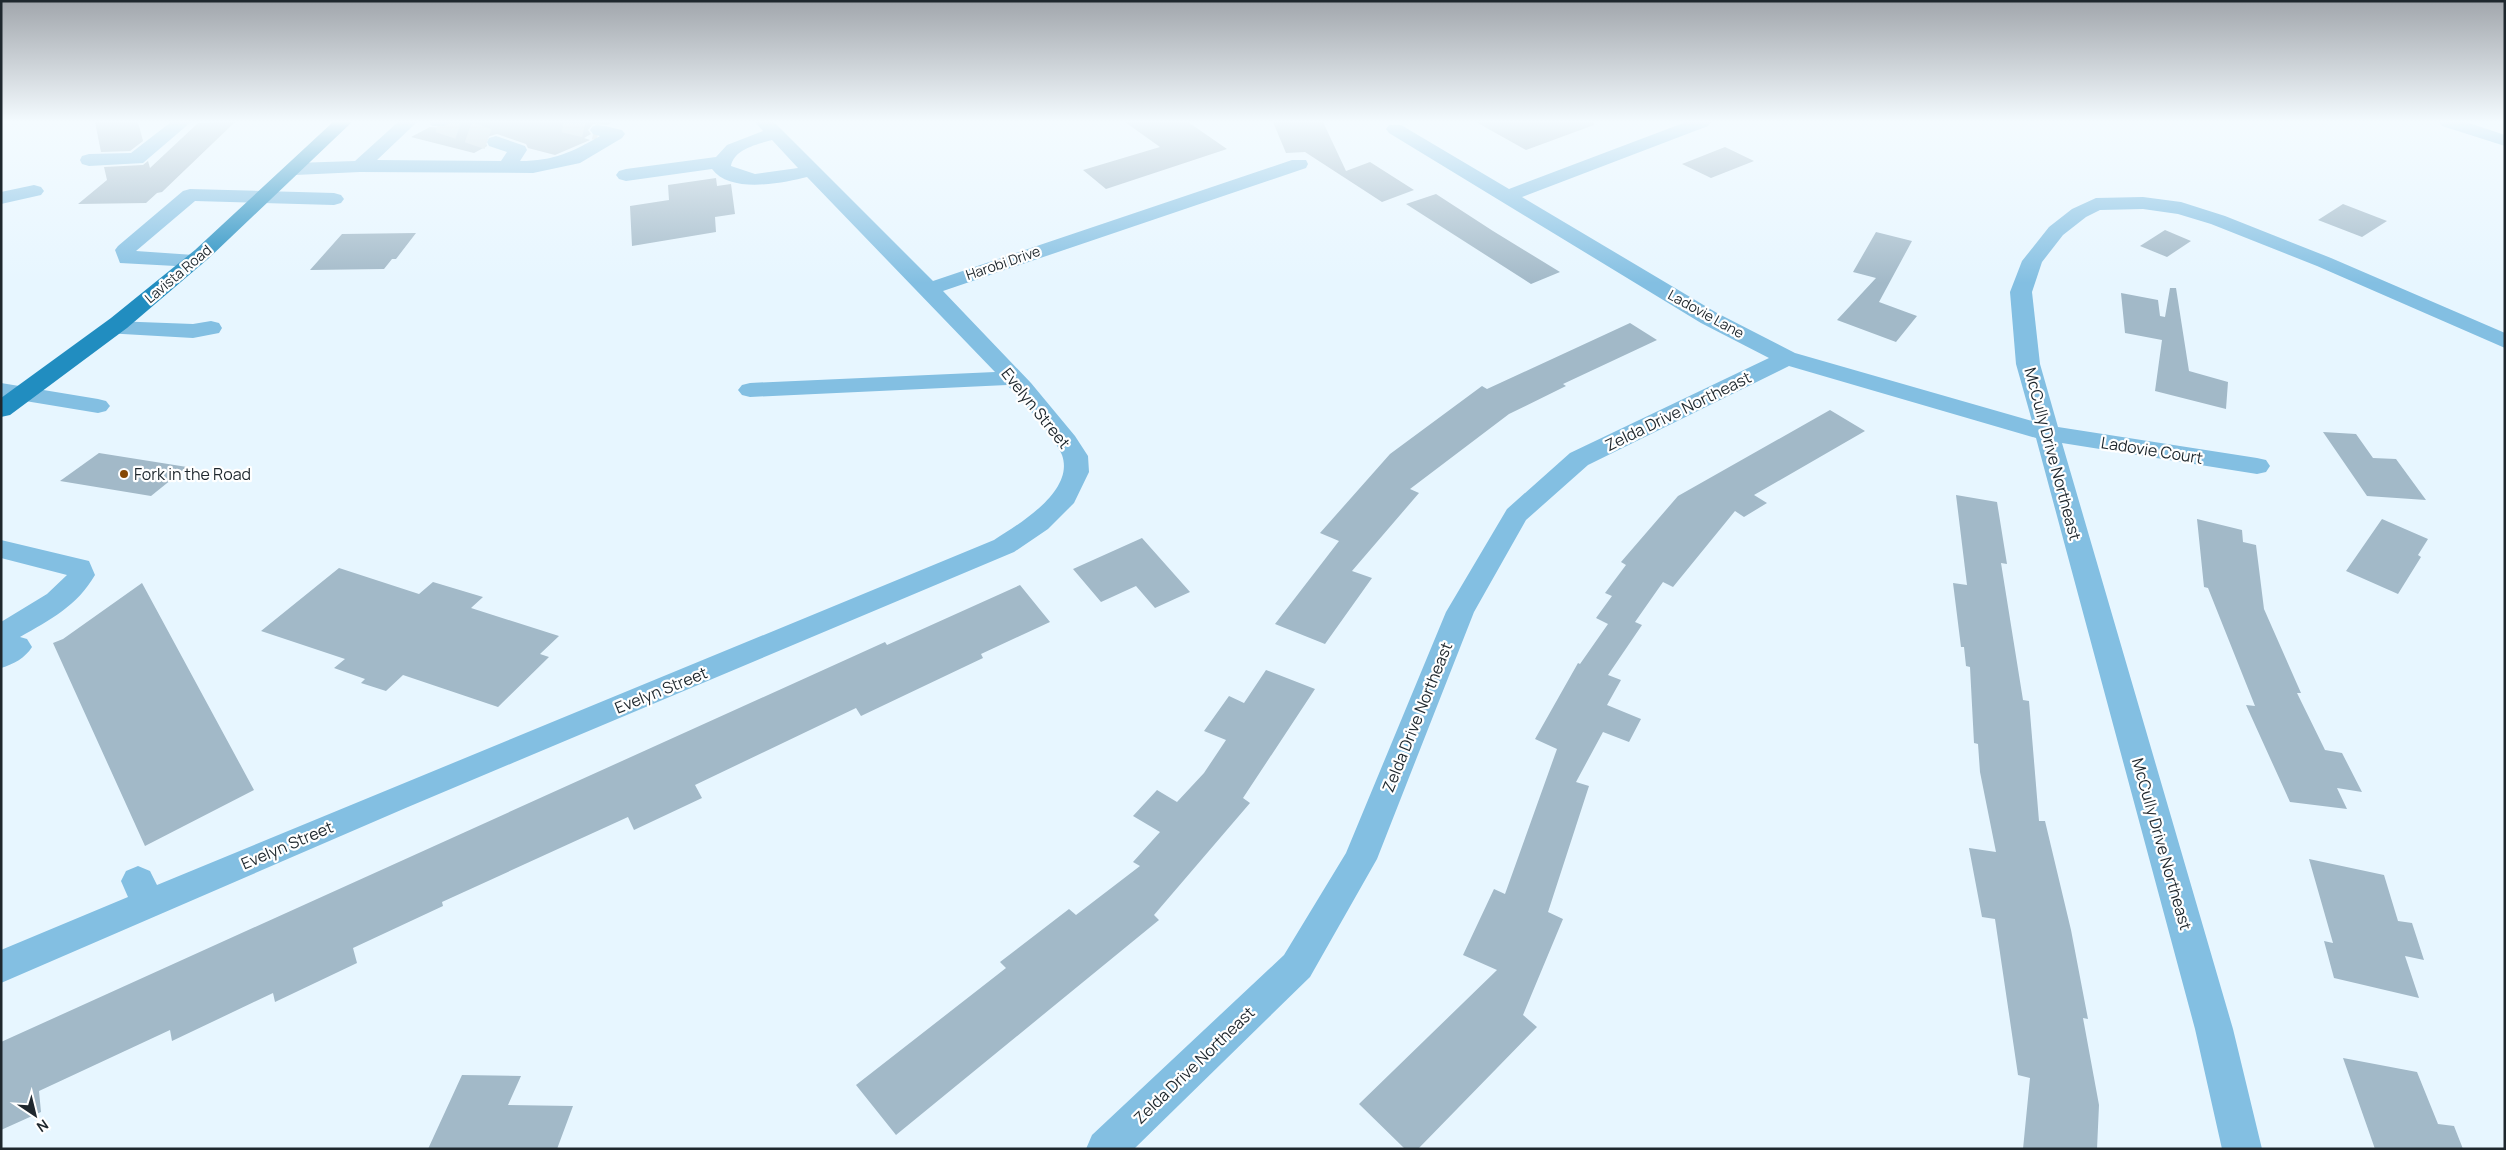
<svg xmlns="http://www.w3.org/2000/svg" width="2506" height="1150" font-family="Manrope,sans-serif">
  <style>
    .building { fill: #a2b9c8 }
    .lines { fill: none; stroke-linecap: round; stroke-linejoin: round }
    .minor-tunnel { stroke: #bfcdd5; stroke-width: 21; stroke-dasharray: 21 10; stroke-linecap: butt }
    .minor { fill: #83bfe2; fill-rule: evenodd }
    .major { fill: #218dc0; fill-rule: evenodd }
    .poi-dot { fill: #854805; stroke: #fff; stroke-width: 2 }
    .labels { text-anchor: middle; stroke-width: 4.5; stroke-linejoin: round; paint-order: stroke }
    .far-street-label { font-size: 14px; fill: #1e272d; stroke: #fff }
    .street-label { font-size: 16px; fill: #1e272d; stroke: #fff }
    .poi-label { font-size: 16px; fill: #1e272d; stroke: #fff; text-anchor: start }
  </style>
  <rect width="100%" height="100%" fill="#e7f6ff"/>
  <g class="building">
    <path d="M95,122h43l5,19 -13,10 -29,1z"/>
    <path d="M235,122l-73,70 -5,1 -11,10 -68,1 29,-24 -3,-13 39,-2 5,-4 2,7 48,-45z"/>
    <path d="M450,122h162l-4,3 -15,-1 -5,6 3,4 -7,4 6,2 -35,15 -27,-7 -2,-4 -29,-10 -10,3 -2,4 2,5 -13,7 -63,-16 19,-10 15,1z"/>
    <path d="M1125,122h63l39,27 -121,40 -23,-19 77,-23z"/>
    <path d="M1273,122h50l23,49 24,-9 44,28 -32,12 -77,-50 -19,1z"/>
    <path d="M1476,122h118v3l-68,25z"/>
    <path d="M1725,147l29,14 -43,17 -29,-14z"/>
    <path d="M716,178l1,8 14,-2 4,30 -20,3 1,15 -84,14 -2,-40 39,-6 -1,-15z"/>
    <path d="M1436,194l57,37 67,41 -29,12 -125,-80z"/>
    <path d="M2343,204l44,17 -25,16 -44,-17z"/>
    <path d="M2165,230l26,11 -24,16 -27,-11z"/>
    <path d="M1876,232l36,9 -33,61 38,14 -21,26 -59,-22 39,-42 -23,-6z"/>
    <path d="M416,233l-20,26h-4l-8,10 -74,1 32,-36z"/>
    <path d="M2170,288h6l13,83 39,11 -2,27 -71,-18 7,-51 -37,-7 -4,-40 37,7 2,16 5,1z"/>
    <path d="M1630,323l27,17 -94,44 3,2 -57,28 -99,75 9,4 -67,78 20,7 -47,66 -50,-20 64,-83 -19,-8 70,-79 92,-68 5,3z"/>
    <path d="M1830,410l35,21 -111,64 13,8 -23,14 -9,-6 -62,76 -10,-5 -28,40 7,3 -34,50 13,5 -14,25 34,14 -12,23 -26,-10 -27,50 13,4 -41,126 15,7 -40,96 14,12 -119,122h-13l-46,-45 138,-134 -34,-15 31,-66 11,5 52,-145 -22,-10 43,-76 2,1 28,-40 -12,-6 16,-22 -7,-3 21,-28 -5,-3 57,-66z"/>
    <path d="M2323,432l33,2 17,24 23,1 30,41 -59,-4z"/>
    <path d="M99,453l88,14 -36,29 -91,-15z"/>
    <path d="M1956,495l41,7 10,62 -6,-1 22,137 6,1 10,120h6l26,109 17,89 -5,-1 16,87 -2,44h-74l7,-71 -12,-3 -23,-156 -13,-2 -13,-69 27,4 -16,-80 -2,-28 -4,-1 -4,-76 -4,-1 -2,-19h-3l-8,-64 14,2z"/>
    <path d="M2197,519l45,11 1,12 13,3 8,64 37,84h-4l28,57 17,3 20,39 -25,-4 10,21 -57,-7 -44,-97 9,1 -47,-118 -4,-1z"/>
    <path d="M2382,519l46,20 -10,16 3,2 -23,37 -52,-23z"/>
    <path d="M1142,538l48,54 -35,16 -19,-22 -35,16 -28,-33z"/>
    <path d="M339,568l80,26 14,-12 50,15 -12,11 88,28 -19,18 9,3 -51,50 -95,-32 -17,16 -25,-8 4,-4 -31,-11 11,-9 -84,-28z"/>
    <path d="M142,583l112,207 -109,56 -92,-203 10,-4z"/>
    <path d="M1020,585l30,37 -69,32 2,4 -122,58 -5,-8 -161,77 7,13 -68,32 -6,-13 -186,85 1,4 -90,42 4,15 -82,39 -2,-9 -101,48 -2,-11 -131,61 2,21 -40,18v-88l884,-400 2,3z"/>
    <path d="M1266,670l49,19 -72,109 7,5 -96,112 5,5 -263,215 -40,-50 150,-117 -6,-6 69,-53 7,6 64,-49 -7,-4 27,-30 -27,-16 24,-26 20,12 27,-29 22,-33 -22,-9 25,-35 15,7z"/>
    <path d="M2309,859l75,16 14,46 14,2 12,37 -19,-4 14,42 -85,-20 -10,-37 9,2z"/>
    <path d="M2343,1058l74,14 21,52 16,2 9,23h-88z"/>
    <path d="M462,1075l59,1 -13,29 65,1 -16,43h-129z"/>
  </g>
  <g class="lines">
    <g class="minor-tunnel">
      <path d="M439,122l57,20"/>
      <path d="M564,122l35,8"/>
    </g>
    <g class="minor">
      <path d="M171,122h20l-48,41 -54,3 -7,-2 -2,-4 2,-4 7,-2 42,-1z"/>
      <path d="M398,122h19l-40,38 124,1 6,-9 -18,-6 -2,-4 2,-4 7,-2 29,10 2,4 -7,11c34,0 52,-9 80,-25l-7,-2 -3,-4 3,-4c9,-2 20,2 29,4l3,4 -3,4 -42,25 -47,10 -173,-1 -65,3 -7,-2 -2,-4 2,-4 7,-2 60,-2z"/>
      <path d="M429,122h19l-3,4h-13z"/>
      <path d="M755,122h19l159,159 359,-121h14l2,4 -2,4 -363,123 88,92 44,53 13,20 1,16 -15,31 -26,26 -34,23 -606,255 -407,176v-33l127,-53 -7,-16 5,-10 12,-5 12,5 7,14 837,-345c25,-16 81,-49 68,-85 -7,-18 -41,-55 -55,-70l-257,12 -8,-2 -4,-5 4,-5 8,-2 245,-11 -188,-195c-24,6 -77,17 -95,-8l-86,12 -7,-2 -3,-4 3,-4 7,-2 90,-12 11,-12 36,-14zM772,140l26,28 -43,6 -24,-8c3,-17 27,-22 41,-26z"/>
      <path d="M1686,122h25l-3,4 -186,71 195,116 78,40 237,68 -16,-57 -6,-72 12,-31 27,-34 23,-18 24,-11 47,-1 38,5 44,14 106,42 174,75v15l-188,-82 -106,-42 -33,-10 -35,-5 -43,1 -14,7 -23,18 -21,27 -10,30 8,72 18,63 199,31 9,2 4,6 -4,6 -9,2 -195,-31 171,586 29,120h-40l-27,-120 -159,-591 -247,-72 -201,99 -62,55 -52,92 -97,247 -67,118 -176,172h-48l6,-14 192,-180 62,-102 100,-241 61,-103 63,-56 199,-95 -68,-35 -312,-190 -3,-4 3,-4h12l108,64z"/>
      <path d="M2439,122h27l39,13v11l-63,-20z"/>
      <path d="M34,185l7,2 3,4 -3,4 -40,9v-12z"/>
      <path d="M190,189l144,4 7,2 3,4 -3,4 -7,2 -139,-4 -59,50 58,4 7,2 3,4 -3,4 -7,2 -74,-4 -5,-13 3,-4 65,-55z"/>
      <path d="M113,321l80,3 18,-3 8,2 3,5 -3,5 -26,5 -88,-5 -3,-5 3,-5z"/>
      <path d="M1,383l97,16 8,2 4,5 -4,5 -8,2 -97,-16z"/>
      <path d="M1,540l88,21 6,14c-18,31 -45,45 -75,62l7,2 5,8c-7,11 -18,17 -31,21v-46l46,-28 20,-19 -66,-17z"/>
    </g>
    <path class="major" d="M333,122h19l-143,136 -82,70 -117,87 -9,2v-19l110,-80 84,-68z"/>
  </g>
  <linearGradient id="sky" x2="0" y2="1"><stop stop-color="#a1a6ac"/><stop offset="0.43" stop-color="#f4fbff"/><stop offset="1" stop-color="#f4fbff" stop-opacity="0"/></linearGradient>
  <rect width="2506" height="283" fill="url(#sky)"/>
  <circle class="poi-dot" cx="124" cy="474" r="5"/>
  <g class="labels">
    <g class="far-street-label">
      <text transform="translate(1003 263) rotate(-19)" y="5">Harobi Drive</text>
      <text transform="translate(178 274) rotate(-40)" y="5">Lavista Road</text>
      <text transform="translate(1706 314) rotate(29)" y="5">Ladovie Lane</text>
    </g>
    <g class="street-label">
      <text transform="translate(1036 408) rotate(51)" y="6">Evelyn Street</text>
      <text transform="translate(1678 411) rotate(-26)" y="6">Zelda Drive Northeast</text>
      <text transform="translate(2152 450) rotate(9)" y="6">Ladovie Court</text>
      <text transform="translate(2053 454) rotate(75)" y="6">McCully Drive Northeast</text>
      <text transform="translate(661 690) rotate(-22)" y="6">Evelyn Street</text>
      <text transform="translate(1417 717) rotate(-68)" y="6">Zelda Drive Northeast</text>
      <text transform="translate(2162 844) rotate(74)" y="6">McCully Drive Northeast</text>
      <text transform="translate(287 845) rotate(-23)" y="6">Evelyn Street</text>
      <text transform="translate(1194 1065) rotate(-44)" y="6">Zelda Drive Northeast</text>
    </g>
    <g class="poi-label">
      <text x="134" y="480">Fork in the Road</text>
    </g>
  </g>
  <rect width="2506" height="1150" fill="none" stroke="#1e272d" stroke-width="5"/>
  <g transform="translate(35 1115) rotate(145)" stroke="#ffffff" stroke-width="4" paint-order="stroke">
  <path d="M0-4L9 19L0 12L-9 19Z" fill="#1e272d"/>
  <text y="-8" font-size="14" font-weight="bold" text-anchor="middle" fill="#1e272d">N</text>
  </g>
</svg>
